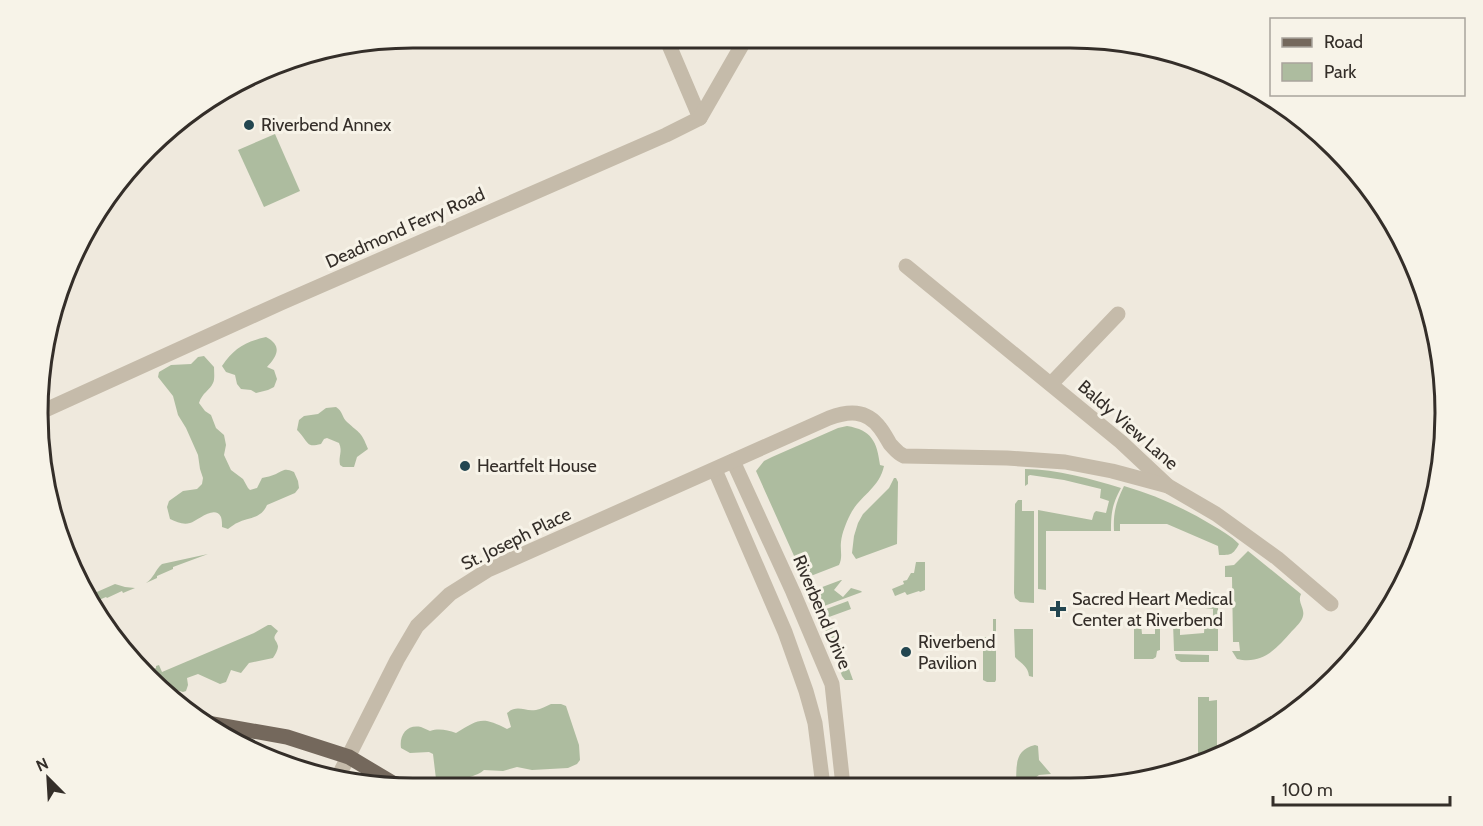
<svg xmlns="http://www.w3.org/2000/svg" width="1483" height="826" font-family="Cabin,sans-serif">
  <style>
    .green { fill: #adbc9f }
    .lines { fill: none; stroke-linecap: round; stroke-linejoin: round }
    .minor { stroke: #c5bbaa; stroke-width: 15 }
    .major { stroke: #74685c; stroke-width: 15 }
    .poi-dot { fill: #234650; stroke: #f7f3e8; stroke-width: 2 }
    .labels { text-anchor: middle; stroke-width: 6; stroke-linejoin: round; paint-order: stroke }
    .poi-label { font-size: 18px; fill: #342e29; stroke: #f7f3e8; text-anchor: start }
    .street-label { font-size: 18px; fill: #342e29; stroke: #f7f3e8 }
    .rim { fill: none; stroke: #342e29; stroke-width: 3 }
  </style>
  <rect width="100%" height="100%" fill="#efe9dd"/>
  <g class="green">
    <path d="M275,134l25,57 -36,16 -26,-57z"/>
    <path d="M266,337c17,9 11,19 1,30l7,3 3,9 -3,8 -6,3 -12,3 -5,-3 -10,-1 -4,-5 -2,-9 -9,-3 -4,-6c12,-18 23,-24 44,-29z"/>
    <path d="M204,356l10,11c0,5 1,12 -1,16 -3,7 -11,10 -14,20l6,8 6,4 5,13 8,7 2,10 -2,10 7,15 12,9 5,9 2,2 7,-2 5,-10c4,-1 10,-2 14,-4 8,-4 9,-6 18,-2l4,9 1,7 -4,5 -28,12c-6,14 -18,12 -30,18 -1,0 -8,5 -9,6l-6,-2c0,-3 0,-7 -1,-10 -6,-13 -24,4 -31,6 -7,2 -13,-1 -20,-4l-3,-12 2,-6 14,-10 14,-2 5,-5 1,-6 -3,-9 -2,-14 -12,-27 -8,-13 -5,-19 -15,-19 1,-5 12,-7 20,-1 7,-7z"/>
    <path d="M336,407c7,4 6,11 11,15 13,12 14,9 21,27l-11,8 -3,10h-11l-3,-2c-2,-9 3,-13 -1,-22l-12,-5 -3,1 -3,5c-12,3 -12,1 -18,-7 -2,-3 -4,-5 -6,-7l2,-10 5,-4 14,-2 8,-6z"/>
    <path d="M847,426c25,4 30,16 33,39l4,1c-5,23 -24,29 -34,49 -4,8 -8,18 -9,27 -1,8 2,15 -2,23l-36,14 -4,-12 -43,-96 8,-10 8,-4 66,-29z"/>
    <path d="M1025,469c32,0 66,10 96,19 -9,17 -10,25 -10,43h-65v59l-8,-1v-79l54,10 2,-7 2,-2 10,2 3,-12 -9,-3 1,-9 -37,-9 -34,-5 -2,1v8l-3,2z"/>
    <path d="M894,478h2l2,4 -1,62 -41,15 -4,-6 2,-17 4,-13 5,-9 26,-26z"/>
    <path d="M1124,486c31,9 60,22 88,39 9,5 19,11 27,19 -6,11 -8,11 -20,11l-1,-9 -51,-22h-47v7h-6c-1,-18 2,-29 10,-45z"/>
    <path d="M1018,500h4v11h12v92l-14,-1 -5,-4 -1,-5 1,-89z"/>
    <path d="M1248,551l53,43c-4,8 4,14 2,22 -1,5 -7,11 -11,15 -15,17 -29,34 -55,28l-5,-8h8l-1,-9h-6l-1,-65h-7v-11l9,-1z"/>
    <path d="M208,554l-35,13v2l-16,7v2l-11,5c8,-5 9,-13 16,-19z"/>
    <path d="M916,562h9v28l-5,2 -1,-1 -12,4 -2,-3 -10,4 -3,-7 12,-5 -1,-3 4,-1 4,-7h3z"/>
    <path d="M841,580h1l-8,10 9,7 8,-9 10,3 1,1 -46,17 -7,-17z"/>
    <path d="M115,584l10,3 10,1 -12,5 -1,-2 -15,7 -1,-1 -12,5 -4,-7z"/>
    <path d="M1204,595h14v56h-44l-1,-28h7v12l24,-2 1,-13h8v-11l-8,-1 -1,-1z"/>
    <path d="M848,601l3,8 -22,8 5,15 -7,2 -9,-22z"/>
    <path d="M993,619h3v61l-1,2h-8l-4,-2v-41l1,-2h9z"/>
    <path d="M1155,623h5v27l-3,1 -1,6 -3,2h-19v-35h7l1,10h13z"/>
    <path d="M268,625h3l7,6c-7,9 -2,7 0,15 0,4 -3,9 -5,12l-24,5 -8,10 -10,-3 -5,12 -6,2 -22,-10 -11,4 1,7 -2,6 -3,1 -7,-2 -6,3 -25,-20 11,-5v-2l3,-1 3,7 92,-39z"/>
    <path d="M1014,629h19v48l-4,-1c-1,-10 -8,-12 -14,-19z"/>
    <path d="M836,633l17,47h-8l-3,-4 -14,-39z"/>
    <path d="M1175,654l34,1v7h-28l-5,-3z"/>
    <path d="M1336,675l-57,50 -25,13v-11l4,-4 21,-2 26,-24 9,-11z"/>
    <path d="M1198,697h11v4l8,-1v56l-19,9z"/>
    <path d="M551,704h10l5,2 13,39 1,15 -3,4 -9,4 -36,2 -15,-3 -14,4 -19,-1c-8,8 -37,13 -48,9l-3,-25 -4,-2 -19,1 -9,-5c-2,-13 6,-24 20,-21 3,1 6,3 9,4 9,-3 17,-1 26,2 23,-14 26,-17 51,-4l4,-2 -4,-14c11,-9 17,-1 29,-3 5,-1 10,-4 15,-6z"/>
    <path d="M1035,745l3,1 1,14 12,14 -12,1 -15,11h-8c1,-18 -3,-36 19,-41z"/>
  </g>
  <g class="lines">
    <g class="minor">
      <path d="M666,38l34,80"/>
      <path d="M906,266l215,176 47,44 48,28 61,44 54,46"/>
      <path d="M1051,384l67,-70"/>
      <path d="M41,412l240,-109 385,-168 34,-17 46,-80"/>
      <path d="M733,461l60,131 39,92 11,102"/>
      <path d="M715,470l70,162 21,59 9,32 8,63"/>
      <path d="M337,779l60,-119 20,-34 33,-32 38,-24 341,-152c19,-7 37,-9 51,10 4,5 7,11 10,16 5,5 7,9 14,12l103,2 58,4 47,9 56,15"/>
    </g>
    <path class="major" d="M207,723l80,14 62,20 52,31"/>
  </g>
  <g class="poi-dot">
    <circle cx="249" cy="125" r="6"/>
    <circle cx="465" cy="466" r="6"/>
    <path d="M1055 600h6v6h6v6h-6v6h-6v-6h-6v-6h6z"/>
    <circle cx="906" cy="652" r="6"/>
  </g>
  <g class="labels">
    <g class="poi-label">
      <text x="261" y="131">Riverbend Annex</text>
      <text x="477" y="472">Heartfelt House</text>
      <text x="1072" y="605">Sacred Heart Medical<tspan x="1072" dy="21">Center at Riverbend</tspan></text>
      <text x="918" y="648">Riverbend<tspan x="918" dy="21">Pavilion</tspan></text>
    </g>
    <g class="street-label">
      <text transform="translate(405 228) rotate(-24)" y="6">Deadmond Ferry Road</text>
      <text transform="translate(1128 425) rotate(41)" y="6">Baldy View Lane</text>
      <text transform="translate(516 539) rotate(-26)" y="6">St. Joseph Place</text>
      <text transform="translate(822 612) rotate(67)" y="6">Riverbend Drive</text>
    </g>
  </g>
  <path d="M0 0H1483V826H0ZM413 48H1070A365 365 0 0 1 1435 413V413A365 365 0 0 1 1070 778H413A365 365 0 0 1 48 413V413A365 365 0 0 1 413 48Z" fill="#f7f3e8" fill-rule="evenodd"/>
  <path class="rim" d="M413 48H1070A365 365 0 0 1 1435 413V413A365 365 0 0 1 1070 778H413A365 365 0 0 1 48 413V413A365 365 0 0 1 413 48Z"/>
  <rect x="1270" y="18" width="195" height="78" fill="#f7f3e8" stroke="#a9a49c" stroke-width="1.5"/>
  <rect x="1282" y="38" width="30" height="9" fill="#74685c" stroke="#a9a49c" stroke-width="1.5"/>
  <text x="1324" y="48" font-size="18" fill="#342e29">Road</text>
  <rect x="1282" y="63" width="30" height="18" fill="#adbc9f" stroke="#a9a49c" stroke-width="1.5"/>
  <text x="1324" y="78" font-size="18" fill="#342e29">Park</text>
  <g transform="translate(48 778) rotate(336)" stroke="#f7f3e8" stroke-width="4.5" paint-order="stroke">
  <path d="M0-4.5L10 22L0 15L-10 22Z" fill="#342e29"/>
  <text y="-9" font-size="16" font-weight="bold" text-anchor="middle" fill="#342e29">N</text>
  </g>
  <path d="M1273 796v9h177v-9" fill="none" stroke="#342e29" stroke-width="3"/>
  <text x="1282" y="796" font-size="18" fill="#342e29" stroke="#f7f3e8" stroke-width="4.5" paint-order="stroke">100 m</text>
</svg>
